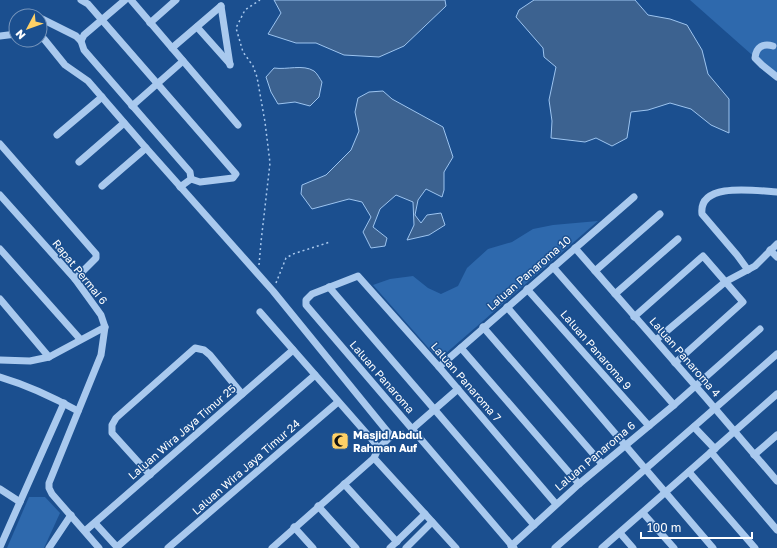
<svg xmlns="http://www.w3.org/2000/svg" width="777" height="548" font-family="'Golos Text',sans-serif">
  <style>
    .green { fill: #2e69ad }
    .water { fill: #3c6290; stroke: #9cc4f0 }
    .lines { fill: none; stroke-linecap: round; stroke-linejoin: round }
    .path { stroke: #a9c9ee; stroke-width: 1.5; stroke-dasharray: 2 3; stroke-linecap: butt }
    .minor { stroke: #a9c9ee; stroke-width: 7 }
    .labels { text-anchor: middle; stroke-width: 3; stroke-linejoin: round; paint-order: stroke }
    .street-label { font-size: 11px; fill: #fff; stroke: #1b4f8f }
    .poi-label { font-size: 11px; font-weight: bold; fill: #fff; stroke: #1b4f8f; text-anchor: start }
  </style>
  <rect width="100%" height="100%" fill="#1b4f8f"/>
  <g class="green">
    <path d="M690,0h87v77z"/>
    <path d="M598,221l-153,133 -12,-1 -60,-68 17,-6 23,-3 15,12 13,6 17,-8 9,-18 21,-19 24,-7 21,-13 20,-4z"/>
    <path d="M29,497h16l15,16 -16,35h-37z"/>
  </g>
  <g class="water">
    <path d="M274,0h171l1,6 -42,40 -25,11 -35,-2 -28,-12h-20l-28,-9 13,-21z"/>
    <path d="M534,0h101l13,15 22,4 17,6 15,25 6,24 21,25v34l-18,-8 -20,-16 -21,-6 -22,7 -17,2 -4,26 -15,8 -16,-8 -11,4 -34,-4 1,-17 -3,-21 7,-33 -12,-10 -1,-9 -27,-31 3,-7z"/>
    <path d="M274,68c13,2 29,-4 40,3 3,2 6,8 8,11l-3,15 -9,9 -15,-4 -17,2 -7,-12 -5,-15z"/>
    <path d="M383,91l9,8 51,28 10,30 -9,15v18l-2,7 -16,-8 -8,11 -3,15 6,8 6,-8 14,-2 4,12 -16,10 -22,5 7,-15 -1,-23 -17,-7 -16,14 -7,18 14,11 -2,8 -14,2 -8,-16 8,-15 -9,-15 -13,-3 -37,10 -11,-15 1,-9 24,-10 25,-25 8,-19 -4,-19 3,-14 11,-6z"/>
  </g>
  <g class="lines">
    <g class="path">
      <path d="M259,265l2,-23 9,-79 -5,-41 -8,-45 -4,-11 -10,-14 -7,-24 9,-18 15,-10"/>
      <path d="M276,283l10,-25 7,-4 37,-12"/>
      <path d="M397,434l7,-3"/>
    </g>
    <g class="minor">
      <path d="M81,0l7,4 148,170 -3,4 -33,4 -9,-3"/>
      <path d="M131,0l107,125"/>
      <path d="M221,6l9,59"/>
      <path d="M42,19l34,17 5,5 3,9 106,122 1,7 -11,8"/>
      <path d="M150,23l26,-23"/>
      <path d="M197,27l33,37"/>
      <path d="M0,36l16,-2"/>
      <path d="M40,38l4,1 21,26 23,16 58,67 127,143 118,145 -13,13"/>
      <path d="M81,41l3,-6 41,-35"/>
      <path d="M773,46c-10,-3 -17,1 -18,12l7,7 15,12"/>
      <path d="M172,48l49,-42"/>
      <path d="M132,106l51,-45"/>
      <path d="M57,135l45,-38"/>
      <path d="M0,144l96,110v4l-21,21"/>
      <path d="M79,162l45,-39"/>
      <path d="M102,186l44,-38"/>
      <path d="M0,195l75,84 26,36 4,12 -4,28 -52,128v5l3,6 47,54"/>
      <path d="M575,248l131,150 71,83"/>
      <path d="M0,249l80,90"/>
      <path d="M770,250l7,7"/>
      <path d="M553,267l121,138"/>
      <path d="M748,270l-11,-15 -35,-41c-4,-33 56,-23 75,-22"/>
      <path d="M595,271l65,-57"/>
      <path d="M329,287l205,238"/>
      <path d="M527,289l122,137"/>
      <path d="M615,294l63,-55"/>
      <path d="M0,299l49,58"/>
      <path d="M507,307l206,241"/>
      <path d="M260,312l114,130 4,7 -4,9 82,90"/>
      <path d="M634,317l69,-61 40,46 -68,61"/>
      <path d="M483,327l119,137"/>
      <path d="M656,340l69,-58 30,-16 22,-22"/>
      <path d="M461,348l118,136"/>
      <path d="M0,360l30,1 19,-4 56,-30"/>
      <path d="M439,367l195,-170"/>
      <path d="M0,377c27,8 53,20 78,34"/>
      <path d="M694,427l21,22"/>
      <path d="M412,429l46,-40"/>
      <path d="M711,452l66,78"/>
      <path d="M754,455l23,-20"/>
      <path d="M689,472l66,76"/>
      <path d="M150,475l-38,-42v-8l4,-7 79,-70 9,2 6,5 32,39"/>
      <path d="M344,484l53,58"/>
      <path d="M0,489l20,13"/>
      <path d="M318,506l38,42"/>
      <path d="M643,513l31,35"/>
      <path d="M95,523l22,24 198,-172"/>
      <path d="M294,527l19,21"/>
      <path d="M85,531l208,-181"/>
      <path d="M620,533l13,15"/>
      <path d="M511,546l68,-62 95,-79 86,-76"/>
      <path d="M0,547l64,-144"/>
      <path d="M49,548l22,-33"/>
      <path d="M168,548l170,-146"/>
      <path d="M272,548l102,-90"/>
      <path d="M390,548l35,-34"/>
      <path d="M406,548l26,-26"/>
      <path d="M514,548l-208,-243v-5l6,-6 46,-18 81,91 117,137"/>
      <path d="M555,548l222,-194"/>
      <path d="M602,548l175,-154"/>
    </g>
  </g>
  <defs>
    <symbol id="mosque-square" viewBox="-11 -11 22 22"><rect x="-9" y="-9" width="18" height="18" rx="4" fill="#ffd166" stroke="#1b4f8f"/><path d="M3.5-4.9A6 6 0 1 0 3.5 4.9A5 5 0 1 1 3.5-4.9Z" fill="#111"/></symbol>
  </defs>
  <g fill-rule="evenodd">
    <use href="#mosque-square" x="330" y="431" width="20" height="20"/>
  </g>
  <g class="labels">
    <g class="street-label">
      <text transform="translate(80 272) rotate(51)" y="4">Rapat Permai 6</text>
      <text transform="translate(529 273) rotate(-41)" y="4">Laluan Panaroma 10</text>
      <text transform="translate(596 350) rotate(49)" y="4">Laluan Panaroma 9</text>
      <text transform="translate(685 357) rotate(49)" y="4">Laluan Panaroma 4</text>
      <text transform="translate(382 377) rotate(49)" y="4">Laluan Panaroma</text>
      <text transform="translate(466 382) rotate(49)" y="4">Laluan Panaroma 7</text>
      <text transform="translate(182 432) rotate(-41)" y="4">Laluan Wira Jaya Timur 25</text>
      <text transform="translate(595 456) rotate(-40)" y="4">Laluan Panaroma 6</text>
      <text transform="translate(246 467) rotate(-41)" y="4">Laluan Wira Jaya Timur 24</text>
    </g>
    <g class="poi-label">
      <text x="353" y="439">Masjid Abdul<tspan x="353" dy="13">Rahman Auf</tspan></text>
    </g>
  </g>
  <g transform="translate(28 28) rotate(229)"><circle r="19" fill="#1b4f8f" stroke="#7695bc"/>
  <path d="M0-3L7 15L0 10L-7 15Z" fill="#ffd166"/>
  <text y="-6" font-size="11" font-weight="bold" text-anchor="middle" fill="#ffffff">N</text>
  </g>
  <path d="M641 532v6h111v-6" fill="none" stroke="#ffffff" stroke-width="2"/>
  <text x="647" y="532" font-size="12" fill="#ffffff" stroke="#1b4f8f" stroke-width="3" paint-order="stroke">100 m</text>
</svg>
